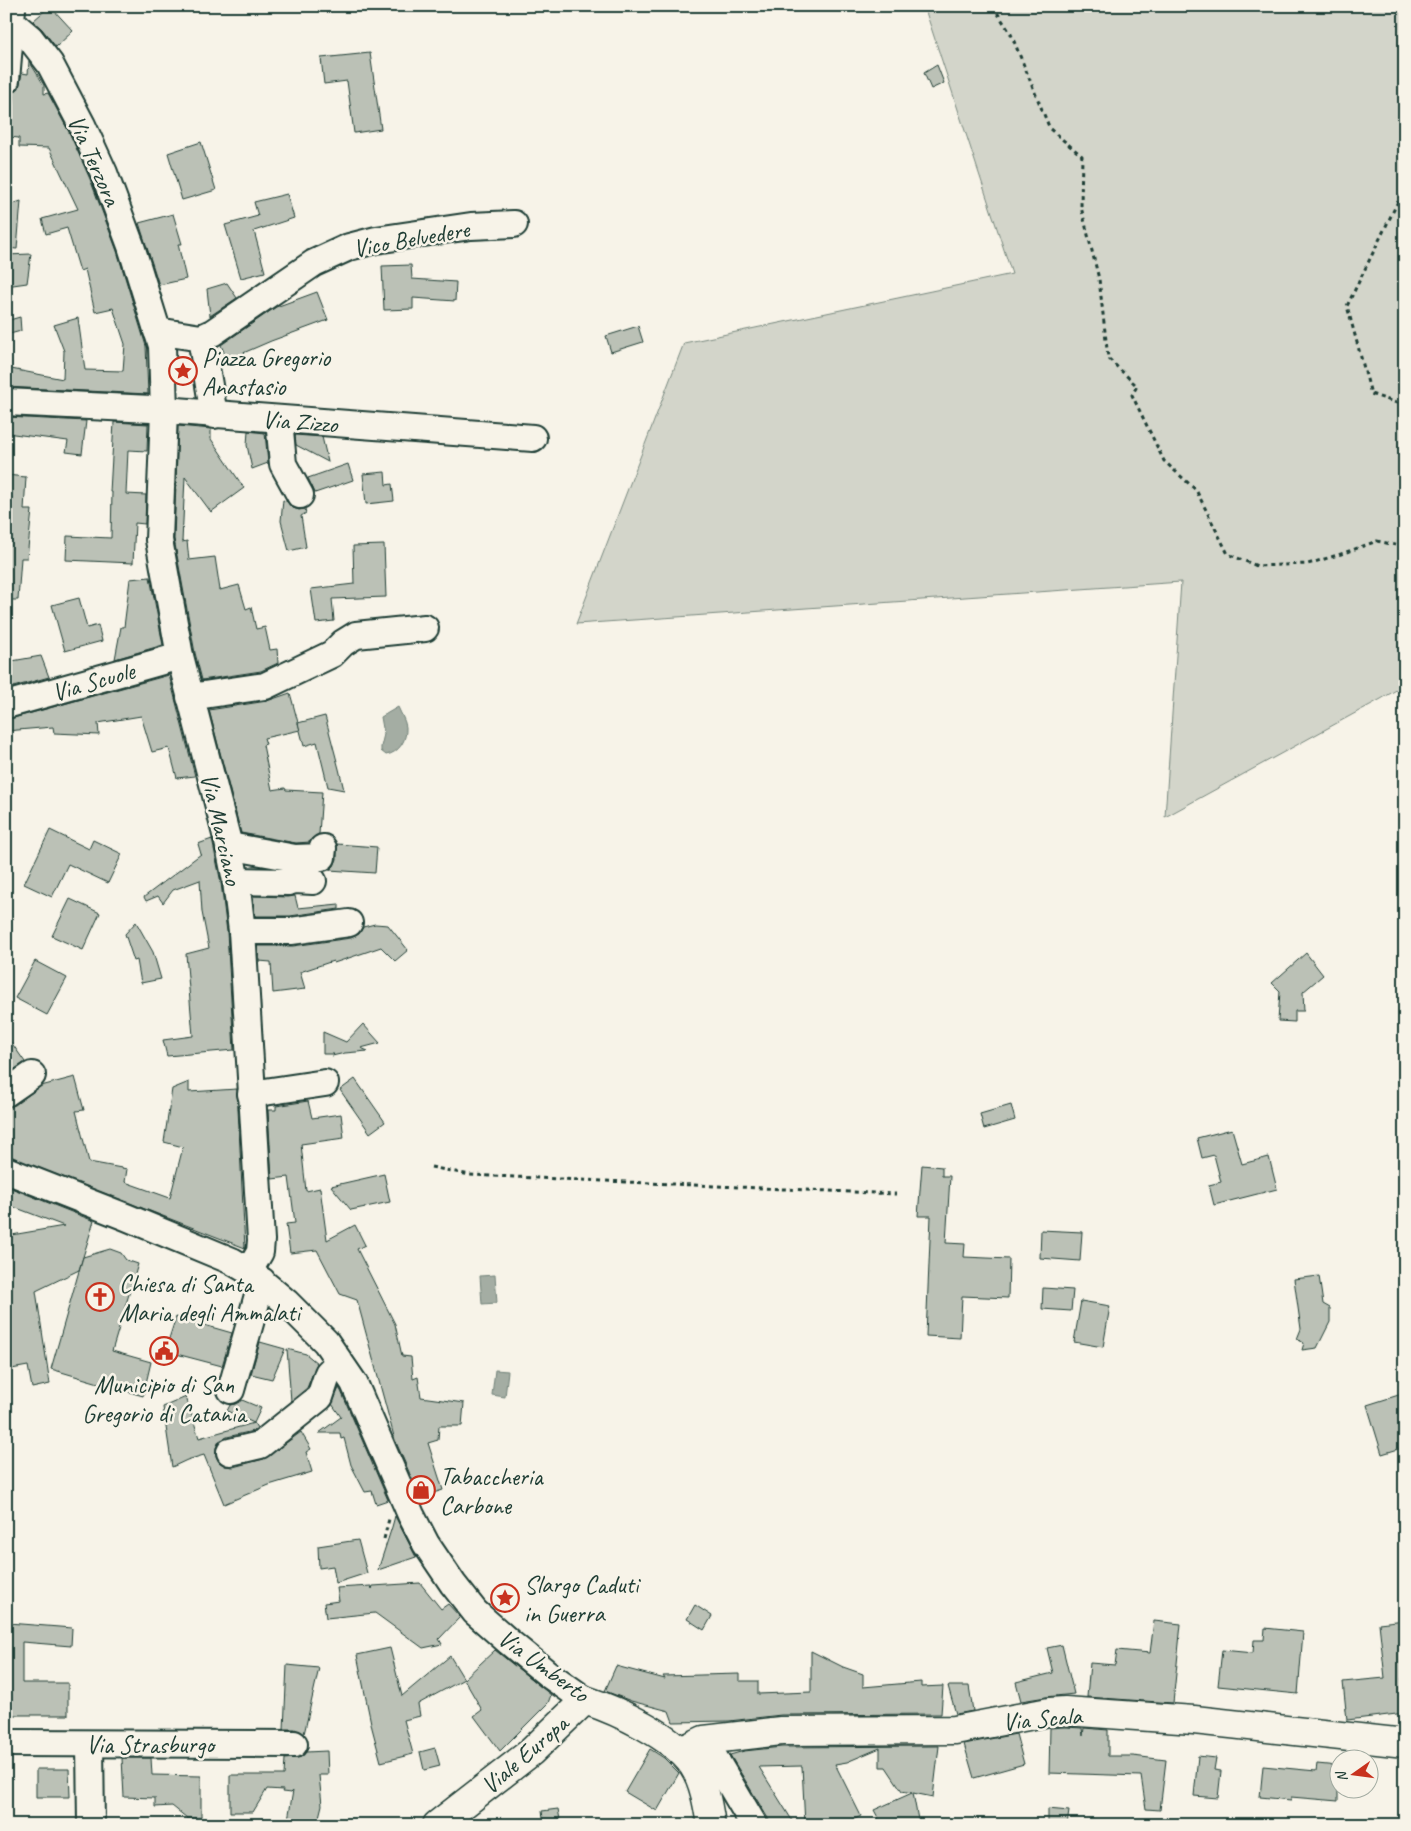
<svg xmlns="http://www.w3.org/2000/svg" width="1411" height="1831" font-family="Caveat,sans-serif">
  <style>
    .green { fill: #d3d5ca; stroke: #79897f }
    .water { fill: #a4ada3; stroke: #6f8077 }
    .building { fill: #bbc1b6; stroke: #1f3d34 }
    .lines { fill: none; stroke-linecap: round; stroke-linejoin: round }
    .minor-casing { stroke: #1f3d34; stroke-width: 30 }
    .major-casing { stroke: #1f3d34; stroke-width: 31 }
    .path { stroke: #1f3d34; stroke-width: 3; stroke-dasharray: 4 4; stroke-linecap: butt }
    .minor { stroke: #f7f3e8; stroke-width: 26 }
    .major { stroke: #f7f3e8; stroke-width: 28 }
    .labels { text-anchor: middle; stroke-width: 5; stroke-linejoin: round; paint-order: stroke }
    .street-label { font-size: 25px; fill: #1f3d34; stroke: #f7f3e8 }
    .poi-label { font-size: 25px; fill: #1f3d34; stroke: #f7f3e8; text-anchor: start }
  </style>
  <rect width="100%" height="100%" fill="#f7f3e8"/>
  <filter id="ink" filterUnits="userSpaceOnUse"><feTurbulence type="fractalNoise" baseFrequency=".02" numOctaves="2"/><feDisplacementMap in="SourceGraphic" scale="10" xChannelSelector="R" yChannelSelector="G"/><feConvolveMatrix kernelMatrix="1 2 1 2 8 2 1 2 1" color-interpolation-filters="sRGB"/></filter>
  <g filter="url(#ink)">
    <path class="green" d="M924,6h481v682l-7,1 -17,10 -216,118 16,-235 -605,42 108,-281 328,-69z"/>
    <g class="water">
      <path d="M398,707c3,7 7,13 8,20 1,13 -7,26 -20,28l-5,-4v-4l3,-13 -3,-17z"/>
      <path d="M495,1275l2,28 -15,1 -2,-28z"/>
      <path d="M495,1370l13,1 -3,26 -13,-2z"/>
    </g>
    <g class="building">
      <path d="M50,6l23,25 -17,16 -14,-18 -9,-8z"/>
      <path d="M370,53l11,76 -27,4 -7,-52 -23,3 -3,-26z"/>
      <path d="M29,61l15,24v9l4,-1 21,39 21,47 27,72 29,95 2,48 -142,-7v-19l57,11 1,-28 -10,-26 24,-7 7,52 38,1 2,-27 -12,-36 -18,4 -10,-43 -5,2 -13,-43 -21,6 -4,-15 36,-10 -29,-61 -30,-1v-9l-10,-1 5,-45 5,-4 3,-15 6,1z"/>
      <path d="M937,65l7,18 -13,6 -7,-16z"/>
      <path d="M201,142l15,48 -34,10 -14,-47z"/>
      <path d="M287,194l7,24 -40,13 11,41 -24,6 -16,-53 33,-9 -4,-14z"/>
      <path d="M21,201l-4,48 -11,-1 1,-42z"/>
      <path d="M173,214l9,30h-4l8,35 -27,6 -20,-62z"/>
      <path d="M31,254l-4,29 -21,3v-31z"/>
      <path d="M411,265l1,14 44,3 -1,19 -42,-3v11l-29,1 -2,-44z"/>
      <path d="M227,283l10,15 -27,18 -3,-27z"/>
      <path d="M317,292l11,28 -57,21 -44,19 -6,-15 55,-38z"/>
      <path d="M20,317l1,14 -15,4v-14z"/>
      <path d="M638,326l5,16 -32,10 -5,-16z"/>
      <path d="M6,417l80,4 -4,33 -16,-2 2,-11 -62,-8z"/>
      <path d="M114,422l34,2 -1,27 -19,-1 -2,44 20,1 -1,29 -10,-1 -2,40 -67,-3 1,-24 44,2 1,-46h-2z"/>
      <path d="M178,426l33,3v10l33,49 -33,24 -26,-35 -3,65 5,-1 2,19 26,-3 5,33 19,-5 7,24 5,-2 5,22 9,-2 5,23 7,-1 1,14 -17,8 -59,9 -7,-27 -21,-114z"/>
      <path d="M248,431l17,2 3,30 -16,6 -5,-24z"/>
      <path d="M295,435l27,2 6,25 -32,-17z"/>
      <path d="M348,464l5,16 -38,13 -7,-15z"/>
      <path d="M385,472l1,13 6,-1 2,17 -28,3 -3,-30z"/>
      <path d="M6,475l20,2 -2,33h8l-5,48h-6l-3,42h-12z"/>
      <path d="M283,500l3,1 7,7 6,2 6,-1 1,4 -5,3 5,31 -17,4 -8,-30z"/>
      <path d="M384,545l2,52 -54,2 2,22 -18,2 -5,-34 43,-5 -1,-38z"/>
      <path d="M150,577l13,68 -48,14 6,-32h3l6,-48z"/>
      <path d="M79,598l8,30 11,-3 4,16 -37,10 -13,-46z"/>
      <path d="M41,656l8,21 -43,12v-21l7,-2 -1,-5z"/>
      <path d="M169,675l26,101 -18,2 -8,-30 -17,4 -11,-36 -43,7 1,12 -45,-2 -1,-6 -47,4v-11z"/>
      <path d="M290,693l10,37 -36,8 2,6 -3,1 9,45 13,-2 1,2 36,2 -3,42 -8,5 -1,3 -14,1 -55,-10 -32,-123 58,-9z"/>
      <path d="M325,716l14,53 5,21 -16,-3 -11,-45 -13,4 -6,-23z"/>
      <path d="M50,830l39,19 4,-9 29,14 -14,29 -40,-19 -16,33 -28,-13z"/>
      <path d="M212,839l9,44 6,49 7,118 -67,6 -4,-16 30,-4 -7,-82 23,-6 -7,-36 -2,-32 -27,10 -10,13 -5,-7 -12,5 -2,-4 57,-43 -3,-10z"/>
      <path d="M337,844l40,3 -2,26 -46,-3 5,-4 3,-7z"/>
      <path d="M253,896l35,1 7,-1 3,12 41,-4v5l-49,7h-35z"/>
      <path d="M70,899l30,14 -17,37 -31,-14z"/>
      <path d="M136,922l17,30 8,27 -20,4 -4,-23 -3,1 -9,-27z"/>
      <path d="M375,924l13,1 20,25 -13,11 -14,-14 -47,16 -1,-2 -33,11 5,17 -32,4 -2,-31 -12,-1 -1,-15h35l58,-8 8,-4 4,-7z"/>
      <path d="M1306,953l17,22 -20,17 1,19h-9v11l-17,-1 2,-30 -8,-8z"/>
      <path d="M35,961l32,17 -20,37 -32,-17z"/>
      <path d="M363,1024l17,19 -19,5 7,3 -23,2 -13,3 2,-2h-11v-22l23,10z"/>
      <path d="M6,1035l19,27 -19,13z"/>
      <path d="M75,1077l9,33 -8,1 13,51 38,7 -2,13 45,16 13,-51 -19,-5 8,-53 17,-7v10l48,-3 8,159 -239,-93v-47l9,-3 26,-19z"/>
      <path d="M355,1079l30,43 -15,11 -30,-43z"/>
      <path d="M308,1101l4,17 29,-4 3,24 -43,6 5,47 14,-3 7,52 28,-15 10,20 -8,4 38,75 7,32 9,1 2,22 5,-2 3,20 43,6 -2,23h-23l-1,14 -10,3 15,47 -23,7 -25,-57 -38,-140 -17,-6 -23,-44 -27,3 -4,-29 9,-1 -6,-46 -17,2 -4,-69h8v-4z"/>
      <path d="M1011,1105l4,15 -31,9 -4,-15z"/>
      <path d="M1232,1129l10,35 27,-7 8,32 -63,16 -5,-20 12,-3 -7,-27 -12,3 -5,-20z"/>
      <path d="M922,1165l20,2v9h8l-4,67 19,1 -1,13 45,2 -1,39 -46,-2 -2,42 -34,-2 5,-120h-13z"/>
      <path d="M384,1174l6,28 -39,8 -20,-24z"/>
      <path d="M6,1186l88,35 -15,49 -43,21 14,93 -18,4 -4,-22 -22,4v-134l58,-10 -58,-22z"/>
      <path d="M1041,1230l41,2 -2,29 -40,-3z"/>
      <path d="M110,1249l11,4 5,7 12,4 -26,87 39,11 -8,34 -92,-27 32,-112z"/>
      <path d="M1319,1276l4,28 7,4v14l-13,26 -15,2 2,-7 -7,-4 4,-10 -7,-50z"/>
      <path d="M1043,1288l30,2 -2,21 -29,-2z"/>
      <path d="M1081,1301l29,5 -7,41 -29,-5z"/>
      <path d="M176,1317l56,16 -10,33 -57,-15z"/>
      <path d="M260,1342l25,7 -13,30 -21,-5z"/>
      <path d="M287,1349l19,5 11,9 -10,25 -16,13z"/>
      <path d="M339,1388l2,3 47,109 -12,4 -4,-13 -7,1 -14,-27 -7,-27 -3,1 -1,-6h-21l22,-16 -9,-13z"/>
      <path d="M1405,1393v54l-23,7 -15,-49z"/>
      <path d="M186,1397l13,41 55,-15 3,5 -4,3 -26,6 -8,4 -3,7v8l3,6 6,4 8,1 31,-8 37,-27 10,17 -5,3 6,20 -43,13 -45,19 -20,-49 -17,5 -15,7 -9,-60z"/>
      <path d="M242,1400l19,8 -7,15 -27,-12 3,-6 5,-1z"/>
      <path d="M395,1516l21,41 -38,13 14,-43z"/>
      <path d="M358,1540l9,33 -31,10 -3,-17 -14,2 -1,-22z"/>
      <path d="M420,1583l21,26 7,-5 12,13 -21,22 3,5 -19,4 -48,-35 -49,5 -2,-15 15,-2 -2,-13 34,-2 1,3 1,-3z"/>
      <path d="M695,1605l17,11 -8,14 -17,-11z"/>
      <path d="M1405,1620v58h-3l3,35 -58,7 -4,-38 42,-4 -6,-55z"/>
      <path d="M1154,1621l27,3 -8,79 -86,-6 3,-34 25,2 2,-15 33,3z"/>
      <path d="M8,1623l64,5 -1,18 -49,-4v41h46v32h-62v-83h2z"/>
      <path d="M1265,1628l38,4 -5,62 -80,-8 4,-36 31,3 1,-13h10z"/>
      <path d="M1062,1645l12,49 -28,3 -25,4 -5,-19 37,-9 -6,-25z"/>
      <path d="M390,1648l12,48 48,-40 14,23 -46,25 2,12 -16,4 9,34 -32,8 -9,-34 -15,-73z"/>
      <path d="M495,1650l56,45 -3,8 -48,48 -26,-35 8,-6 -18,-31z"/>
      <path d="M811,1651l32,16 20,7v13l58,-5v5l22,-1 -2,28 -160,1 -52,6 -56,1 -4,-11 -38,-10 -26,-10 11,-25 49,13 -2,-3 76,-2v7h19v13l53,-2z"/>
      <path d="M287,1665l32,3 -15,66 -9,-5h-11z"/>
      <path d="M948,1686h21l4,25 -17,3z"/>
      <path d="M1065,1727l17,1 1,8 1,-8 24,2v26h25l33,4 -6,50 -14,-1 -5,-33 -92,-3 1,-45z"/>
      <path d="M1016,1734l8,30 -50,14 -10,-34z"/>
      <path d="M939,1746l-6,51 -20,-4 6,32h-37l-8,-15 38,-17 -10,-2 -16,-24h-6v-19l-33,14 -12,2 26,52 -18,9h-38l-3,-59 -43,1 36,58h-23l-42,-70 14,-4 38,-4z"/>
      <path d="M435,1748l5,18 -16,4 -4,-18z"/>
      <path d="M650,1749l14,9 15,15 -22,38 -32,-19z"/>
      <path d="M327,1751l1,24h-9l3,30 -5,20h-30l6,-34 -2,2 -9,-1 1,-2 -16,-1 -14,23h-23v-37h54l1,-16 16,-2 5,-5z"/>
      <path d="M1198,1756l18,2 -2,12 7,1 -3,27 -24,-2z"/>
      <path d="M122,1758h29l1,17 49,1v42h-14l-15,-12 -17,1v-9l-31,-1z"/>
      <path d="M1317,1764l21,2v35l-47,-4v3l-31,-3 3,-31 53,5z"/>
      <path d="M36,1769h33l1,28h-34z"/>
      <path d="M558,1809l3,16h-17l-2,-14z"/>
      <path d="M1048,1809l21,2 -2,14h-19z"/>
    </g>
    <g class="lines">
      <defs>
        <g id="minor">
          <path d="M6,21l5,1 19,16 20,26 32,61 22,48 27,73 31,100 2,65 -5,129 21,116 49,190 7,35 6,50 19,309 -1,12 -11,19"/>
          <path d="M6,80l6,-71"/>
          <path d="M157,331l44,7 13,77"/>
          <path d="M201,338l11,-5 102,-70 35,-16 27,-7 95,-14 43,-2"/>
          <path d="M6,402l145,7 382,29"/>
          <path d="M279,419l4,45 17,31"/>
          <path d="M190,697l75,-11 67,-32 11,-11 13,-8 69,-7"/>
          <path d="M6,705l174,-49"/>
          <path d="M229,846l66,12 27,-1 1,-9"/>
          <path d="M236,881l52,1 7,-2 18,1"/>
          <path d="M242,931h49l58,-8"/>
          <path d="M6,1093l26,-18"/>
          <path d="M251,1094l74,-11"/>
          <path d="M6,1170l120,47 106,44 17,10 38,32 39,39 28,41 57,132 15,29 27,40 22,28 34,30 39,32 37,26"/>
          <path d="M231,1390l31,-109"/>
          <path d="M230,1452l30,-7 60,-48 8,-24 11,-11"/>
          <path d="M704,1740l50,85"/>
          <path d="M6,1743l288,1"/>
          <path d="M90,1744l1,81"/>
        </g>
        <g id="major">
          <path d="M681,1751l23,-11 77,-9 174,-1 94,-18 16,-1 129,9 211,23"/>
          <path d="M437,1825l94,-73 54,-52c33,11 88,36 108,65 11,16 15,41 18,60"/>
        </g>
      </defs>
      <use href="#minor" class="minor-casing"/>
      <use href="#major" class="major-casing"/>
      <g class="path">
        <path d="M993,6l18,28 39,95 32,27 -1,51 18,72 9,79 29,28 -5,9 32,66 32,29 32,64 29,12 51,-2 33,-10 36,-13 28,6"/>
        <path d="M1405,187l-58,119 24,88 34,12"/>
        <path d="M431,1167l39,8 426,19"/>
        <path d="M384,1539l5,-20"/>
      </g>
      <use href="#minor" class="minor"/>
      <use href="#major" class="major"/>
    </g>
  </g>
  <defs>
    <symbol id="sight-ring" viewBox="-11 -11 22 22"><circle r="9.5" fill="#f7f3e8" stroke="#c8321e" stroke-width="1.5"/><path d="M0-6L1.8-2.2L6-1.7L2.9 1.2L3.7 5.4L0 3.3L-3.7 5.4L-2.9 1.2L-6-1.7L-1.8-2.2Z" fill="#c8321e"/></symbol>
    <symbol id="church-ring" viewBox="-11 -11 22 22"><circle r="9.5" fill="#f7f3e8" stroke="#c8321e" stroke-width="1.5"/><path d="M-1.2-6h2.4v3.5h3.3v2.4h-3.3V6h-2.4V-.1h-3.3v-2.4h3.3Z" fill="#c8321e"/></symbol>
    <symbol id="civic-ring" viewBox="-11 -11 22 22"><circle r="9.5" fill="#f7f3e8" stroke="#c8321e" stroke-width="1.5"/><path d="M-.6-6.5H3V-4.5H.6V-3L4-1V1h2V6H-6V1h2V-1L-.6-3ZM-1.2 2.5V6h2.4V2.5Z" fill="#c8321e"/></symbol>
    <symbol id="shop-ring" viewBox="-11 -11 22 22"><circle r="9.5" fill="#f7f3e8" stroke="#c8321e" stroke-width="1.5"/><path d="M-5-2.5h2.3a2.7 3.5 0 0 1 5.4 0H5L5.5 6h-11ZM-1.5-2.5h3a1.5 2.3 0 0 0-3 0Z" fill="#c8321e"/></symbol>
  </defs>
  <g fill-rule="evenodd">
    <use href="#sight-ring" x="167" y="355" width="32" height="32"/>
    <use href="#church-ring" x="84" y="1281" width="32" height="32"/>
    <use href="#civic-ring" x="148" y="1335" width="32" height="32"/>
    <use href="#shop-ring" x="405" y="1474" width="32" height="32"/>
    <use href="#sight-ring" x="489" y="1582" width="32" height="32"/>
  </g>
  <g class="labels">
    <g class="street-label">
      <text transform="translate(95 160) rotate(66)" y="9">Via Terzora</text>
      <text transform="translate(411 238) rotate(-10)" y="9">Vico Belvedere</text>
      <text transform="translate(300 421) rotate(4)" y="9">Via Zizzo</text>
      <text transform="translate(93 681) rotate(-16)" y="9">Via Scuole</text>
      <text transform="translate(222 829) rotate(77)" y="9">Via Marciano</text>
      <text transform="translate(544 1665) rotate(36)" y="9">Via Umberto</text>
      <text transform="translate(1042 1718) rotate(-5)" y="9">Via Scala</text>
      <text x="150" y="1753">Via Strasburgo</text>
      <text transform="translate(524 1754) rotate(-41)" y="9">Viale Europa</text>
    </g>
    <g class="poi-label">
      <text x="202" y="366">Piazza Gregorio<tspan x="202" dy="29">Anastasio</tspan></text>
      <text x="119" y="1292">Chiesa di Santa<tspan x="119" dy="29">Maria degli Ammalati</tspan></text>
      <text x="164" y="1393" text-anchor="middle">Municipio di San<tspan x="164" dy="29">Gregorio di Catania</tspan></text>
      <text x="440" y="1485">Tabaccheria<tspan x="440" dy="29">Carbone</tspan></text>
      <text x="524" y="1593">Slargo Caduti<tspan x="524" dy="29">in Guerra</tspan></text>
    </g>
  </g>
  <rect width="1411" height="1831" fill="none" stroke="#f7f3e8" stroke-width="25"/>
  <rect x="12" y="12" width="1386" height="1806" fill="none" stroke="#1f3d34" stroke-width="2" filter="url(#ink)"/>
  <g transform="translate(1354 1774) rotate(256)"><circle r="24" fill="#f7f3e8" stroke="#a1aaa0"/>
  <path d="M0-4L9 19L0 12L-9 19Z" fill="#c8321e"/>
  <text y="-8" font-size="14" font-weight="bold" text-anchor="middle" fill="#1f3d34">N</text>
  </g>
</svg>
